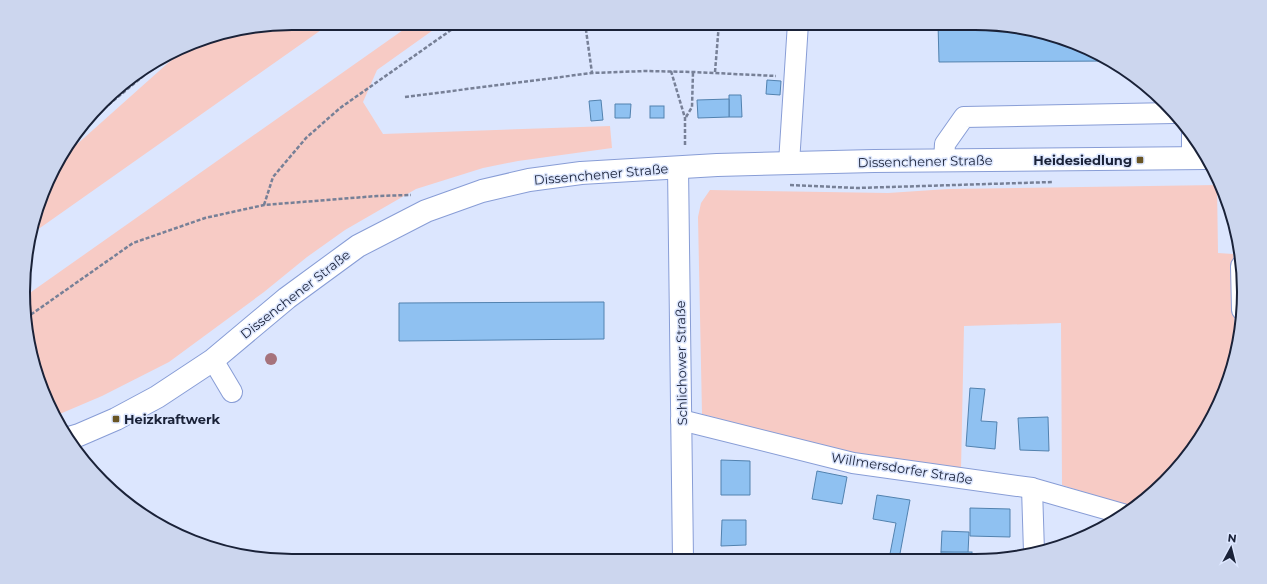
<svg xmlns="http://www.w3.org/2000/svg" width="1267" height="584" font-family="Montserrat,sans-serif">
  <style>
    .green { fill: #f7cbc5 }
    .building { fill: #8fc1f1; stroke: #5282af }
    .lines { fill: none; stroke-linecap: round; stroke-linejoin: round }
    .minor-casing { stroke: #889dd6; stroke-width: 22 }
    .major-casing { stroke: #889dd6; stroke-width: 24 }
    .path { stroke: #778097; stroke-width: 2.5; stroke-dasharray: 4 2; stroke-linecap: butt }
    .minor { stroke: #fff; stroke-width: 20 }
    .major { stroke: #fff; stroke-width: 22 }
    .tree { fill: #a6737c }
    .poi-dot { fill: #695524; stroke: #dce6fe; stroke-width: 1.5 }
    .labels { text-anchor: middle; stroke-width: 3; stroke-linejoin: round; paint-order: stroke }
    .poi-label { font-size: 13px; font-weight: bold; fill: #1a2238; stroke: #dce6fe; text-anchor: end }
    .street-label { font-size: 13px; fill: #1a2238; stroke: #dce6fe }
    .rim { fill: none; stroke: #1a2238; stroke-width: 2 }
  </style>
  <rect width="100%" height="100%" fill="#dce6fe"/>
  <g class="green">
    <path d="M292,23h39l-301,212 29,-78 10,-12 6,1 93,-83 33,-24 4,-2z"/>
    <path d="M413,23h30l-66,47 -14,32 20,32 227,-8 2,22 -94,13 -35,7 -67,21 -71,41 -38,27 -43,35 -95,70 -67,34 -47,20 -27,-72 -4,-47z"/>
    <path d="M1217,185l1,68 15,1 2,105 -11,36 -35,61 -50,49 -5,3 -72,-23 -1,-162 -97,3 -3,143 -105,-14 -154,-41 -4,-197 3,-14 9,-13 178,3 60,-4z"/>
  </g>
  <g class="building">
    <path d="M938,23h37l52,5 51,15 33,18 -172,1z"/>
    <path d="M767,80l14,1 -1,14 -14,-1z"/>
    <path d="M729,95h12l1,22h-13z"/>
    <path d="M729,99v18l-31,1 -1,-18z"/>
    <path d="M601,100l2,20 -12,1 -2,-20z"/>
    <path d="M615,104h16l-1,14h-15z"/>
    <rect x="650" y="106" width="14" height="12"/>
    <path d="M604,302v37l-205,2v-38z"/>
    <path d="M970,388l15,1 -4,32 16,1 -2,27 -29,-3z"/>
    <path d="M1048,417l1,34 -29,-1 -2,-32z"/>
    <path d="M721,460l29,1v34h-29z"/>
    <path d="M817,471l30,6 -5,27 -30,-5z"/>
    <path d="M877,495l33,5 -11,59h-10l7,-36 -23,-4z"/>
    <path d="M970,508l40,1v28l-40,-1z"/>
    <path d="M722,520h24v25l-25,1z"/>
    <path d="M942,531l27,1 -1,21 -27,-1z"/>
    <rect x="941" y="552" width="31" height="7"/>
  </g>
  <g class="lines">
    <defs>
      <g id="minor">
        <path d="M1192,159v-24"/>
        <path d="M944,160l1,-16 19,-27 210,-4"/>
        <path d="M789,163l9,-140"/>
        <path d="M678,167l5,393"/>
        <path d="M1241,266l1,44"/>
        <path d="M213,360l19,32"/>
        <path d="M681,420l172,43 179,25 91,26"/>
        <path d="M1032,488l2,64"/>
      </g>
      <path id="major" d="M69,438l10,-3 37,-16 41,-22 56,-37 74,-62 71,-52 68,-35 56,-20 47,-11 52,-7 136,-8 157,-4 333,-3"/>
    </defs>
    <use href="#minor" class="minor-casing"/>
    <use href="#major" class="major-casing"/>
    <g class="path">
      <path d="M585,23l7,50"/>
      <path d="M671,71l14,47v29"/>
      <path d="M715,72l4,-49"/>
      <path d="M405,97l187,-24 54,-2 47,1 83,4"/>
      <path d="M686,117l6,-10 1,-35"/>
      <path d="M90,120l81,-67"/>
      <path d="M790,185l67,3 196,-6"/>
      <path d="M264,205l9,-28 33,-39 34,-30 121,-85"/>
      <path d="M26,318l107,-75 72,-25 59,-13 113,-9 34,-1"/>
    </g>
    <use href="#minor" class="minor"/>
    <use href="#major" class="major"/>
  </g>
  <circle class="tree" cx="271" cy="359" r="6"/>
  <g class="poi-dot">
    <rect x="1136" y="156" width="8" height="8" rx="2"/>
    <rect x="112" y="415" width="8" height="8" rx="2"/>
  </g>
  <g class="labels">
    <g class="poi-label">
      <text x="1132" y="165">Heidesiedlung</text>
      <text x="124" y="424" text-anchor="start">Heizkraftwerk</text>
    </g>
    <g class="street-label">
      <text transform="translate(925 161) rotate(-1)" y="5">Dissenchener Straße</text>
      <text transform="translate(601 174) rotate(-5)" y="5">Dissenchener Straße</text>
      <text transform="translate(295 294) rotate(-38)" y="5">Dissenchener Straße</text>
      <text transform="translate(681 363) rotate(-91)" y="5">Schlichower Straße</text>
      <text transform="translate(902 468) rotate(9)" y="5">Willmersdorfer Straße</text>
    </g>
  </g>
  <path d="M0 0H1267V584H0ZM292 30H975A262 262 0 0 1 1237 292V292A262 262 0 0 1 975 554H292A262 262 0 0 1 30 292V292A262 262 0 0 1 292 30Z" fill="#ccd6ee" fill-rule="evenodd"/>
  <path class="rim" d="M292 30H975A262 262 0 0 1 1237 292V292A262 262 0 0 1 975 554H292A262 262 0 0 1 30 292V292A262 262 0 0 1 292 30Z"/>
  <g transform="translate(1231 548) rotate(7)" stroke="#dce6fe" stroke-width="3" paint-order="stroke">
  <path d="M0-3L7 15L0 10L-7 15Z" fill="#1a2238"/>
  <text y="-6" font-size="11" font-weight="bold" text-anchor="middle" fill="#1a2238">N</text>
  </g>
</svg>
